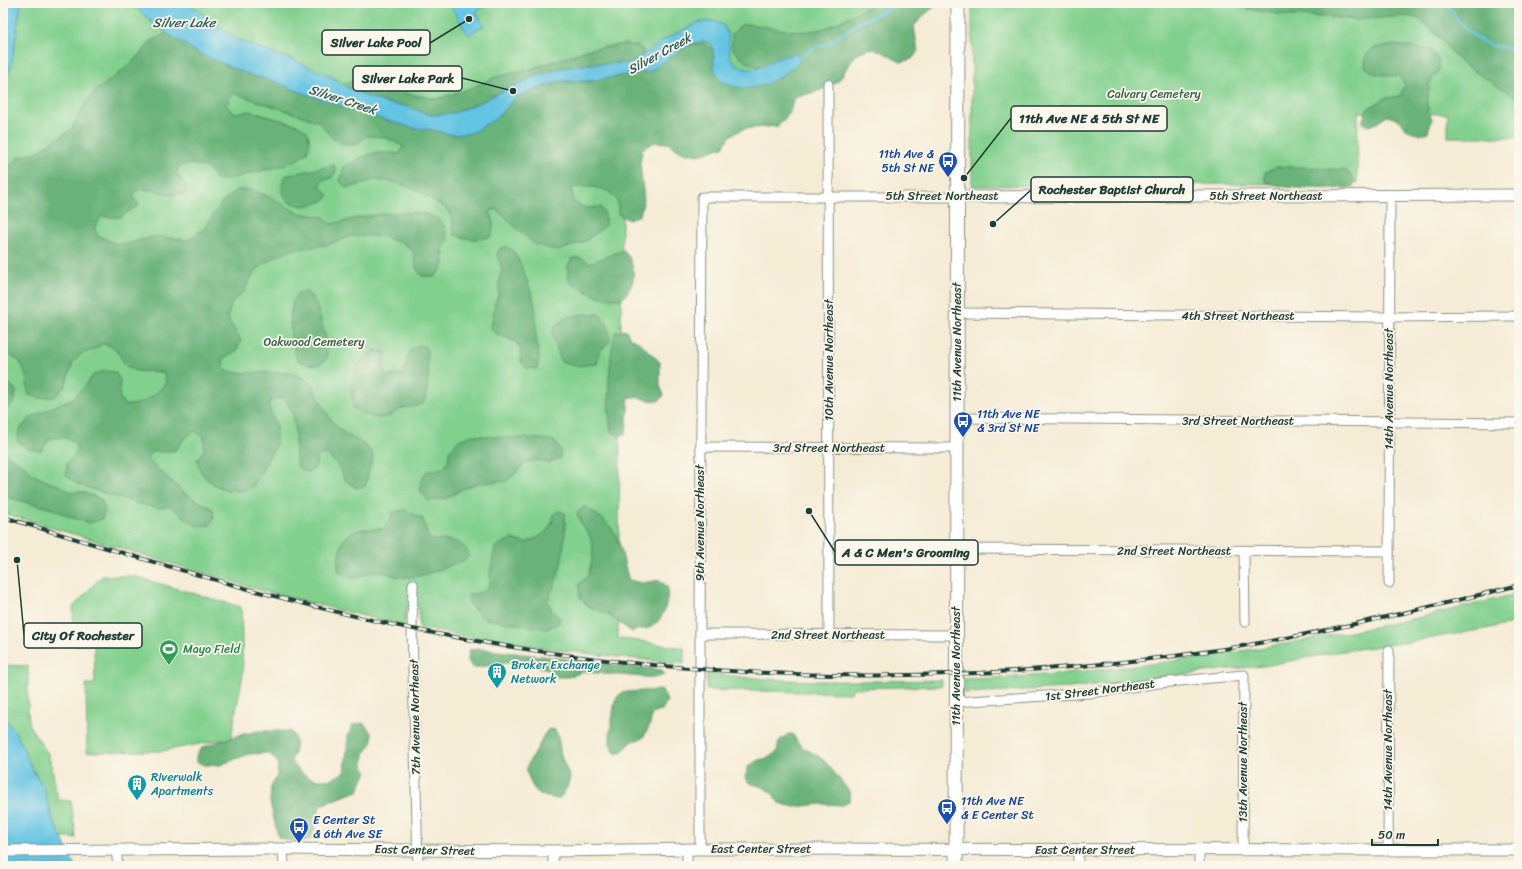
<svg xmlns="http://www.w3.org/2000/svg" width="1522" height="869" font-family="Sriracha,sans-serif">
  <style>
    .green { fill: #82d08e; stroke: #508661 }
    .forest { fill: #69b279; stroke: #447856 }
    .water { fill: #64c4e3; stroke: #42808c }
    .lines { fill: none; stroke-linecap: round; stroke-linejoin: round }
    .stream { stroke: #64c4e3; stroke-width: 2.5 }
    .minor-casing { stroke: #8a9485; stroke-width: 11 }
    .tertiary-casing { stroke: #8a9485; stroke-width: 13 }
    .secondary-casing { stroke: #8a9485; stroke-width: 15 }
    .minor { stroke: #fff; stroke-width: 9 }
    .tertiary { stroke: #fff; stroke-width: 11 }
    .secondary { stroke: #fff; stroke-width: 13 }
    .rail-casing { stroke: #1f3d34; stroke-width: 4 }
    .rail { stroke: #fbf7ec; stroke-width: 2.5; stroke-dasharray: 8; stroke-linecap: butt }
    .labels { text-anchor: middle; stroke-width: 3.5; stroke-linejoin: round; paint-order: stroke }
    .park-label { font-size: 12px; fill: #38624a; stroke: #fbf7ec }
    .transit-label { font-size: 12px; fill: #164399; stroke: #fbf7ec; text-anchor: start }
    .street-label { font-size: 12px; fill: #1f3d34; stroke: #fbf7ec }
    .leisure-label { font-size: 12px; fill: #27864d; stroke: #fbf7ec; text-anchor: start }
    .culture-label { font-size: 12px; fill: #0d838f; stroke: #fbf7ec; text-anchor: start }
    .water-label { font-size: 13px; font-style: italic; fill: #305f60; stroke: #fbf7ec }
    .leader { fill: none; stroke: #1f3d34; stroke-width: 1.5 }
    .callout-dot { fill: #1f3d34; stroke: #fbf7ec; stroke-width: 1.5 }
    .callout { fill: #fbf7ec; stroke: #1f3d34; stroke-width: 1.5 }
    .callout-label { font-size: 13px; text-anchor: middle; font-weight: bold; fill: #1f3d34 }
  </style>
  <rect width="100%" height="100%" fill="#fbf7ec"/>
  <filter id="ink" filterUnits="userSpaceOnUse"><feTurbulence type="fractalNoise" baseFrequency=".025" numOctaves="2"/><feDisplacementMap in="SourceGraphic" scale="8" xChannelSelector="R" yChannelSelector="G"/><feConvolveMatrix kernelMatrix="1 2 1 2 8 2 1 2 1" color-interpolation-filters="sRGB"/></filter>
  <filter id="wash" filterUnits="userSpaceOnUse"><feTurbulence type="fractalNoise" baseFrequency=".012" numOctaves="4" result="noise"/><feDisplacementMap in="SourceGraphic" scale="16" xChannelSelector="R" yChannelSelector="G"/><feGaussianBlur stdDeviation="0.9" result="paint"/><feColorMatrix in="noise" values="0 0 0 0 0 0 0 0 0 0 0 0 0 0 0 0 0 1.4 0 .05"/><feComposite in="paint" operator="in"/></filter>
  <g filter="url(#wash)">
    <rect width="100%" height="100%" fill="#f5ecd6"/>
    <g class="green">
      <path d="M3,3h931l-194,98 -117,29 -5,508 66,10v16c-88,-9 -177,-19 -265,-36v-19l-12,-3 -3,20 -141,-35 -260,-78v-17l50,13 20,9 -70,-31z"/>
      <path d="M972,3h437l110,67v67h-71v-23l-90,-2 -1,71 -385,3z"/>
      <path d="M102,576h31l108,31 2,67 -12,64 -68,13 -76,1 -1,-68h9l-1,-39h-20l-1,-38z"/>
      <path d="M1519,593v30l-110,19 -66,9 -79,15 -34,3 -161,19 -105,5v-14c67,-1 135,-9 202,-17 119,-16 237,-38 353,-69z"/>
      <path d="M3,665l25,1v46l2,15 18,27 4,14 6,32 13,1 5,37h-15l-8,-18 -9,-32 -11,-18 -16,-35 -14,-19z"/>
      <path d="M707,673c78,11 157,8 235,7v6l-89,2 -2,5 -144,-3z"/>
    </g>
    <g class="forest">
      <path d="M874,3h65l-16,13 -9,10 4,26 -6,7 -11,3c-20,-10 -32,-23 -49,-2 -6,6 -8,15 -14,21 -9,8 -32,14 -44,16l-4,16 -12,13 -35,3 -13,7 -7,11 -24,8 -18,-3 -13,-9 -13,-1 -12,6 -3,15 4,36 -4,16 -11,5 -11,-6c0,-4 0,-12 -2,-15 -9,-14 -30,-13 -44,-11l1,14 13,6 15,-1 4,7v12l-19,15 -28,10 -24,-7 -38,-35 -6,2c4,10 5,17 0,26 -13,3 -22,3 -35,-2l-3,-14 -5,-12 -30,-19 -23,-8 -20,-2 -14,5 -14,3 -6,-7 4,-14c23,-14 29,-16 56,-13l3,-8 -20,-9 -17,-1 -10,9c-21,0 -25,-7 -36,-23l-87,-29 -7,12 7,8 16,-2 49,14 9,6 3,11 -3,11 -9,6 -13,6 -60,15h-9l-8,-12 -16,-4 -13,2 -2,8 10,12 -2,8 -14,1 -20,-5 -13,-1 -5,7 6,9 -18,12h-20l-7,11 4,8 19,8 14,-1 25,-7 32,4 16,-11 19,-28 14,-11h15l18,7 28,16 26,4 7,7c24,-6 96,-23 112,0 3,4 4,11 5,15l-5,10 1,13 -2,7 -7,8 -13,-1 -6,-8 -2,-15 -9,-9 -25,-8h-29l-20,8 -45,7 -19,11 -13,10 -10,20 -11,9 -6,16 14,24 -5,10 -13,8 2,11c27,9 63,-8 86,14 3,3 5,9 7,13 6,10 12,23 20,31 10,10 31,14 35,28l-8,30 -9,2 -11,-8 -6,-13 -12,-13 -10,2 -2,12 -8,4 -9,-5c-1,-5 -3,-10 -3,-16 0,-18 2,-37 -11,-52l-11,-1 -5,7 8,19v21l-22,40c-13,13 -41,3 -51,-10 -3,-4 -4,-11 -6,-15l7,-11v-13l-10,-5 -11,9 -7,10 -10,2 -14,-1 -5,7 4,5 13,11 20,19 29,16 1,9 -4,7 -14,1 -26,-20 -11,2 -24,-5 -58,-19 -11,-9 1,-12 10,-12 -2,-9 -12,-5 -13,1 -9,13 -13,-2 -11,-8 3,-12 11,-12 42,-19 13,-13 7,-10 10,-4 12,1 5,8 -1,15 5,10c18,1 32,-9 42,-23l-3,-10 -28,-1 -9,-5 -6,-10 -8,-10 -10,-2 -9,6 -12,4 -8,8 -8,25 -10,10 -16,1 -10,-3c-5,-23 -1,-33 -26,-43v-173l5,-11 11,-11 17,-5 35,-22 9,-17 14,-21 23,-17 20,-17 14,-17 21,-11 249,90 75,-1 20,-22 45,-16h28l61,-10 38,-26 16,-2 9,7 1,18 25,20 39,-30c-4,2 -9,7 -14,8 -13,3 -25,-9 -32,-18v-14l10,-10c15,0 28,4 43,6 10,1 21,2 31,0 15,-2 44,-19 58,-27z"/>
      <path d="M1233,3h286v96l-58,-36 -29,-33 -15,-12 -12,-2 -48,4 -28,-3 -40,-1 -41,-7z"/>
      <path d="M625,44l13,2 6,5 -3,6 -9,6 -42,1 -28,4 -25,8 -31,13 -25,13 -27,11 -23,2 -27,-9 -49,-9 -14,-11 4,-4 29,-1 17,4 13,8 33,6 34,-11 25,-11 31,-7 63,-21z"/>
      <path d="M1397,45l35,5 6,10 1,10 -9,12 -3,23 5,14 -4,13 -8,3 -14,-6 -6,-9 -13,-4 -10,7 -9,3 -6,-3 5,-14 19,-11 14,-2 5,-12 -7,-8 -23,-2 -10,-7 1,-12 8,-7z"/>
      <path d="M334,165l2,7 -5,6 -10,3v7l8,7 -5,6 -14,4 -8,1 -14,-4c-6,-9 -8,-15 -3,-26z"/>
      <path d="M1276,167h29l41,3 8,9 -1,8 -7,1c-21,0 -64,3 -81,-7v-9z"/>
      <path d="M507,247l7,5 7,13 13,35 2,14v23l3,21 -2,11 -11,-1 -5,-7 -1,-13 -4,-6 -21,-9 -4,-5 4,-25 4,-9v-13l3,-12 -5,-15 3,-6z"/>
      <path d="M624,250c13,17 13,33 -2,49h-13l-18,-5 -19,-10 -4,-7v-12l5,-7h8l9,5c12,-4 22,-10 34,-13z"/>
      <path d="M306,291l5,5 6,11 11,38 -1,13 -8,7 -12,-1 -10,-4c-6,-20 -12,-49 1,-67z"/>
      <path d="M586,314h13c10,8 11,16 11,28l-11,10 -2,12 -22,2 -14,-4 -8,-26v-9l16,-11z"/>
      <path d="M626,330l4,8 12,6 18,18v24l4,9 -5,6c-12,0 -18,-4 -30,-4l-3,36 -6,3 -9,-4c-5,-32 -2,-68 4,-100z"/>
      <path d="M418,345l8,2c4,20 3,36 -2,56 -9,5 -12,3 -21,5 -5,1 -8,6 -13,8 -13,5 -28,-1 -37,-9 -3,-16 -2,-38 11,-49 3,-3 7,-5 11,-8l11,2 -2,21 7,3 12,-2c5,-13 1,-22 15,-29z"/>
      <path d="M3,378l13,12 -1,11 -7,7h-5z"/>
      <path d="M472,435c27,3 54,2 81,5l8,10 -1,8 -12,5 -10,-3 -11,2 -20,19 -28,2 -17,6 -14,9 -19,3 -8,-9v-11l6,-10 17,-3 4,-7 1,-10 10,-11z"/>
      <path d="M3,447l4,8 19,12 9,9 16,7 8,2 12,7h12l18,7 4,11 -3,9 -11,4 -18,-5 -20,-9 -50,-13z"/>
      <path d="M585,506c10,7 20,14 27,23 10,14 11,34 17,51l13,3 18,-3 8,7c0,14 -3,32 -17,40 -6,3 -13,1 -19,5l-25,-18 -19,-8 -8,-8 -1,-14 9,-8 4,-16 1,-14 -4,-12 -7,-9 -5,-12z"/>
      <path d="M405,510l18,9 6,20c17,3 32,-3 40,16l-4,5c-20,6 -42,19 -63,17 -9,-1 -16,-5 -25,-5 -18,1 -18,12 -38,0 -2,-9 -1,-14 1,-22 7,-26 23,-19 44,-22l7,-9 2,-7z"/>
      <path d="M559,511l6,2c1,30 -3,61 -18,88l6,10 7,7 -1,5 -12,6 -62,-10 -15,-14 -2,-10 17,-4 5,-7v-9l5,-28 16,-8 14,4c17,-7 25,-10 29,-29z"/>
      <path d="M480,649l182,21 2,5 -8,3 -73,-6 -15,5h-11l-10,-8 -17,-5 -24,-1 -33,5 -5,-7 1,-11z"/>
      <path d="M662,690l5,11 -5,9 -10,4 -2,11 -7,13 -10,3 -13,12h-5l-5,-9v-12l5,-32 7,-8z"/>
      <path d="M363,723l9,10v10l-8,11 -1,10 4,8 -9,19c-13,4 -25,10 -38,14l-3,16 -6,18c-12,4 -22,3 -33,-2l-8,-35 1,-15 6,-11 1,-13 -9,-10 -20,1 -29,11h-15l-9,-3v-7l7,-8 37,-12 18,-4h33c7,11 5,18 0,29 9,14 21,23 40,19 4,-1 9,-5 14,-7l3,-37 5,-10z"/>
      <path d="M549,729l6,1c5,7 3,11 5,19 1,10 6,18 10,28l-3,11 -8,11c-15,-1 -26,-6 -30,-21 -1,-3 -3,-6 -2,-9 1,-9 7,-14 11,-22 4,-7 5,-13 11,-18z"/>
      <path d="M788,734h5c7,16 16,15 28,24 11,10 19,23 29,34l-1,9 -5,4 -24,-1 -25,3 -16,-4 -7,-10 -9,-6 -14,-4 -4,-6 3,-10 10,-7 10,-2 9,-6 2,-11z"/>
    </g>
    <g class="water">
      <path d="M3,3h18l-9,59 -9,31z"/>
      <path d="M130,3h58l11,8 14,13 25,15 25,11 31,10 36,16 17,11 20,9 18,7 19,3 27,9 23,-2 27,-11 25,-13 31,-13 25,-8 28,-4 42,-1 33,-24 34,-17 14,-1 10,4 5,9 2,23 7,9 10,3h10l21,-11 18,-5 4,9c-26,20 -47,36 -80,19l-6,-13 -1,-18 -2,-7 -8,-2 -15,4 -38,26 -61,10h-28l-27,9 -18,7 -20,22 -25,14 -17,2 -21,-5 -20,-2 -45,-13 -71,-24 -23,-10 -24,-6 -34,-14 -16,-7 -29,-18 -16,-11 -21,-20z"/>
      <path d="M449,3h41l-14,9 8,13 -16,10z"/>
      <path d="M3,716l14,19 16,35 11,18 9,32 22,46h-72z"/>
    </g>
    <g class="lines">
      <g class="stream">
        <path d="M1446,3c9,13 20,29 34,37 11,7 27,8 39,9"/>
        <path d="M797,58l19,-11 12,-3 30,-21 42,-20"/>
      </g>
    </g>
  </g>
  <g filter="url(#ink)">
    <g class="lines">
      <defs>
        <g id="minor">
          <path d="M828,84l1,551"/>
          <path d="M957,313l423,4 139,-1"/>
          <path d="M958,418l561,5"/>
          <path d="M701,447l257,1"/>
          <path d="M958,549l431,2"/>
          <path d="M1244,551l1,71"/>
          <path d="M1389,583l1,-388"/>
          <path d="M413,584l-1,45 6,237"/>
          <path d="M700,634l256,1"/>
          <path d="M956,702l134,-9 69,-10 85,-8 -1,175"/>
          <path d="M283,849l1,17"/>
          <path d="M700,849v-215l2,-437h255"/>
          <path d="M1199,849v17"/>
          <path d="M116,850l2,16"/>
          <path d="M687,850v16"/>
          <path d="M553,851v15"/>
          <path d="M1388,851l1,-201"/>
          <path d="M1078,866v-16"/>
        </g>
        <g id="tertiary">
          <path d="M957,197l562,-2"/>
          <path d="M3,851l269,-2 281,2 147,-2 819,1"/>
        </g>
        <path id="secondary" d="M956,866l2,-863"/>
      </defs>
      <use href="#minor" class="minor-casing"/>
      <use href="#tertiary" class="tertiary-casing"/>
      <use href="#secondary" class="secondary-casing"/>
      <use href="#minor" class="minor"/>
      <use href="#tertiary" class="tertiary"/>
      <use href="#secondary" class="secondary"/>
      <defs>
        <path id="rail" d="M3,517c151,45 301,93 457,121 253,47 517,49 771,10 97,-16 193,-39 288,-63"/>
      </defs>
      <use href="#rail" class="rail-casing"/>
      <use href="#rail" class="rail"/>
    </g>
  </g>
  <defs>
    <symbol id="bus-pin" viewBox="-11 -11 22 30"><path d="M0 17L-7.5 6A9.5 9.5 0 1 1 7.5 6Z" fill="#1a4fb4" stroke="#fbf7ec"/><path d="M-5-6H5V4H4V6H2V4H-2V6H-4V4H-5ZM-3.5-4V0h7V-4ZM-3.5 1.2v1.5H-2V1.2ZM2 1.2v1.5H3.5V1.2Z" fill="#fff"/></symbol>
    <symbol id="stadium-pin" viewBox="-11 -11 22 30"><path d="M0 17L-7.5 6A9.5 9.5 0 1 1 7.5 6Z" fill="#2e9e5b" stroke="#fbf7ec"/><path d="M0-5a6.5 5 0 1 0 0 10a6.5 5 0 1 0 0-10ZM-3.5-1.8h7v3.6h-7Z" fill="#fff"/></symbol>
    <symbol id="building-pin" viewBox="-11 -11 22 30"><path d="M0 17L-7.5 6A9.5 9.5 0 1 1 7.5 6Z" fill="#0f9aa8" stroke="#fbf7ec"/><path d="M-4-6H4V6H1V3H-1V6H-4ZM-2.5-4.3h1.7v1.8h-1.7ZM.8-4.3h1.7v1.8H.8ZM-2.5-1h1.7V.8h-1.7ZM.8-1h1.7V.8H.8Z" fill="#fff"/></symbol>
  </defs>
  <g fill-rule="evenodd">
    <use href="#bus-pin" x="937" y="150" width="22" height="30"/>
    <use href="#bus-pin" x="952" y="410" width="22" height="30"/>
    <use href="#stadium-pin" x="158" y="638" width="22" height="30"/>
    <use href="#building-pin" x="486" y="661" width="22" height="30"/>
    <use href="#building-pin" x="126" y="773" width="22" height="30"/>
    <use href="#bus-pin" x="936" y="797" width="22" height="30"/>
    <use href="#bus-pin" x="288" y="816" width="22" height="30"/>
  </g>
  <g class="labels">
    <g class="park-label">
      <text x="1154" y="98">Calvary Cemetery</text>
      <text x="314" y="346">Oakwood Cemetery</text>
    </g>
    <g class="transit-label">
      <text x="934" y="158" text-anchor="end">11th Ave &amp;<tspan x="934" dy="14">5th St NE</tspan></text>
      <text x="977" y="418">11th Ave NE<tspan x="977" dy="14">&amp; 3rd St NE</tspan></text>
      <text x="961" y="805">11th Ave NE<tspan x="961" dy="14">&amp; E Center St</tspan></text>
      <text x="313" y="824">E Center St<tspan x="313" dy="14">&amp; 6th Ave SE</tspan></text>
    </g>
    <g class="street-label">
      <text x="942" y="200">5th Street Northeast</text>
      <text x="1266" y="200">5th Street Northeast</text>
      <text x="1238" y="320">4th Street Northeast</text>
      <text transform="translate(957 342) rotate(-90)" y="4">11th Avenue Northeast</text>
      <text transform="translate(829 360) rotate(-90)" y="4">10th Avenue Northeast</text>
      <text transform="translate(1389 389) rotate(-90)" y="4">14th Avenue Northeast</text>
      <text x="1238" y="425">3rd Street Northeast</text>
      <text x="829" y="452">3rd Street Northeast</text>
      <text transform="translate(700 523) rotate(-90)" y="4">9th Avenue Northeast</text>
      <text x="1174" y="555">2nd Street Northeast</text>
      <text x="828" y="639">2nd Street Northeast</text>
      <text transform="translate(956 666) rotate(-90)" y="4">11th Avenue Northeast</text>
      <text transform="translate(1100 690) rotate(-7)" y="4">1st Street Northeast</text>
      <text transform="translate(415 717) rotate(-91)" y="4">7th Avenue Northeast</text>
      <text transform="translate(1388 750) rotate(-90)" y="4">14th Avenue Northeast</text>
      <text transform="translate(1243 762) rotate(-90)" y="4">13th Avenue Northeast</text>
      <text x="761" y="853">East Center Street</text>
      <text transform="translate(425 850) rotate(1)" y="4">East Center Street</text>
      <text x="1085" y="854">East Center Street</text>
    </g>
    <g class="leisure-label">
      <text x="183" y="653">Mayo Field</text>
    </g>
    <g class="culture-label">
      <text x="511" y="669">Broker Exchange<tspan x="511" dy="14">Network</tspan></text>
      <text x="151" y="781">Riverwalk<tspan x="151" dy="14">Apartments</tspan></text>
    </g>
    <g class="water-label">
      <text x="184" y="27">Silver Lake</text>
      <text transform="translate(659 53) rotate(-29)" y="5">Silver Creek</text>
      <text transform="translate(343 99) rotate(18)" y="5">Silver Creek</text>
    </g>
  </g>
  <path class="leader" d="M469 19L430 43M513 91L462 78M964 178L1011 118M993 224L1031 190M809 511L835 552M17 560L24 635"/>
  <g class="callout-dot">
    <circle cx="469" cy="19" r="4"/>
    <circle cx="513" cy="91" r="4"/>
    <circle cx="964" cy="178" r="4"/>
    <circle cx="993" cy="224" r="4"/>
    <circle cx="809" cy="511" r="4"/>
    <circle cx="17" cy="560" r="4"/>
  </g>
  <g class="callout">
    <rect x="322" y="30" width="108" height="25" rx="4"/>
    <rect x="353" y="66" width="109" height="25" rx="4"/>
    <rect x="1011" y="106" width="156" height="25" rx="4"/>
    <rect x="1031" y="177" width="162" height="25" rx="4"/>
    <rect x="835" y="540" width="143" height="25" rx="4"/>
    <rect x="24" y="623" width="118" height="25" rx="4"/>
  </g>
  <g class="callout-label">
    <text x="376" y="47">Silver Lake Pool</text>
    <text x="408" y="83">Silver Lake Park</text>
    <text x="1089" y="123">11th Ave NE &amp; 5th St NE</text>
    <text x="1112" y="194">Rochester Baptist Church</text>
    <text x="906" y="557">A &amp; C Men's Grooming</text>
    <text x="83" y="640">City Of Rochester</text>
  </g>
  <rect width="1522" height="869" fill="none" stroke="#fbf7ec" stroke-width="16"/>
  <path d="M1372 839v6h66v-6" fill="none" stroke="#1f3d34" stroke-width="2"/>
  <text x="1378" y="839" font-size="12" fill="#1f3d34" stroke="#fbf7ec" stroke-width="3" paint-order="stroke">50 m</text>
</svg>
